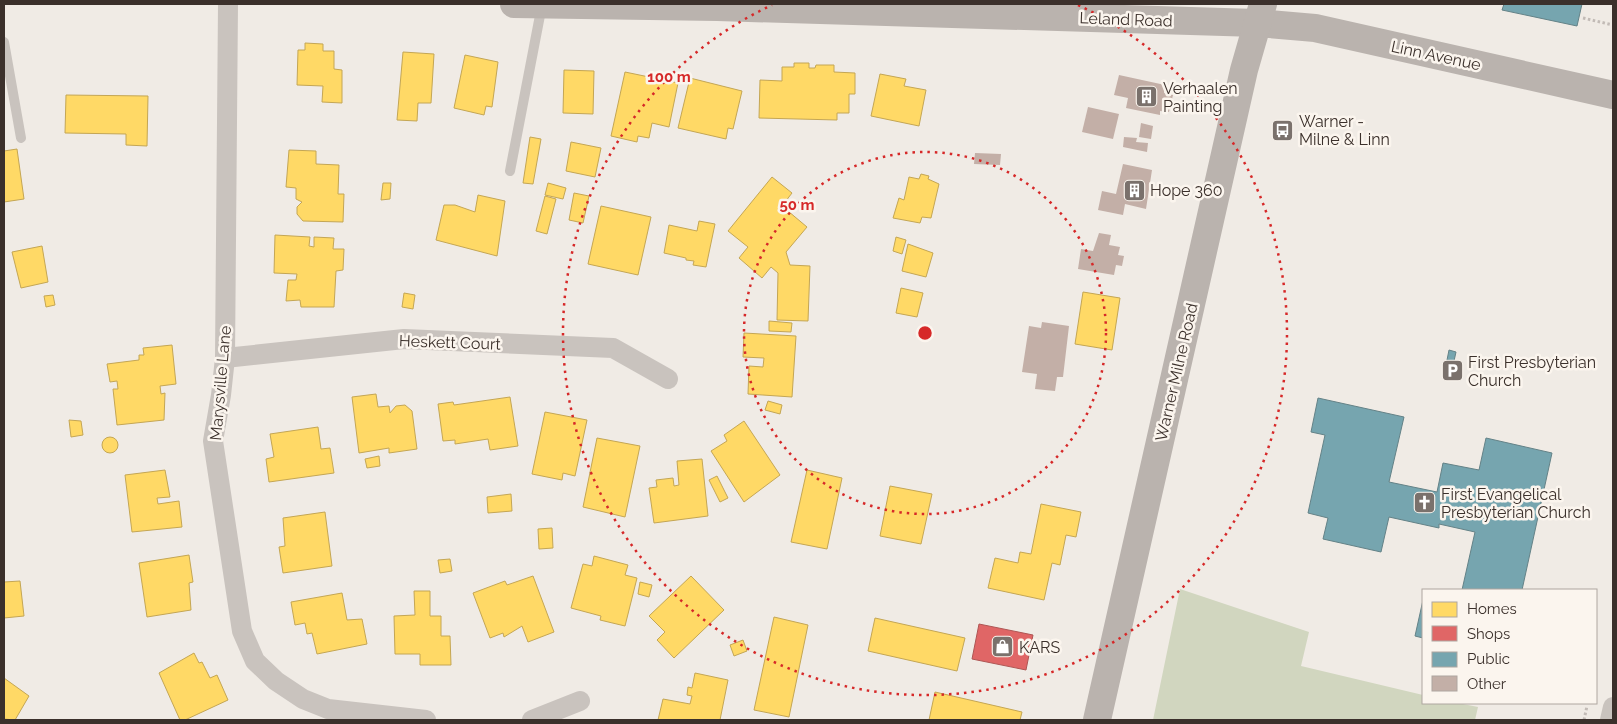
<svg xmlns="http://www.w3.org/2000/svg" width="1617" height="724" font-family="Raleway,sans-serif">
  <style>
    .green { fill: #d1d6bf }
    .homes { fill: #ffd966; stroke: #c4a654 }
    .shops { fill: #e06666; stroke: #ae5654 }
    .public { fill: #76a5af; stroke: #648287 }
    .building { fill: #c3afa7 }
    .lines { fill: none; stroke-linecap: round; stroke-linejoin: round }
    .path { stroke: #c2bbb6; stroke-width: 3; stroke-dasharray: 2.5 2.5; stroke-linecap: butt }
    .service { stroke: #c9c3be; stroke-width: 10 }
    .minor { stroke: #c9c3be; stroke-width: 20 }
    .secondary { stroke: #bab3ae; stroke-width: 28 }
    .ring { fill: none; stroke: #d62828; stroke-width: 2.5; stroke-dasharray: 2.5 5 }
    .labels { text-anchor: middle; stroke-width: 5; stroke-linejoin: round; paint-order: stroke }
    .street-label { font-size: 16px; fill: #3b302b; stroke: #fbf5ee }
    .poi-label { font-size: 16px; fill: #3b302b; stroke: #fbf5ee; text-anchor: start }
    .centre { fill: #d62828; stroke: #fbf5ee; stroke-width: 2.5 }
    .ring-label { font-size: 15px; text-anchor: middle; font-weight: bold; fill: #d62828; stroke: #fbf5ee; stroke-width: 5; stroke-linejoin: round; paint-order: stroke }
  </style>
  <rect width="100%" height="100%" fill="#f0ebe5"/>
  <path class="green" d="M1180,589l129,43 -8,34 122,29v8h35l20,4 -3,13h-322z"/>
  <g class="homes">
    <path d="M305,43l18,1v7h11v18l8,1v33l-20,-1 1,-16 -26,-1 1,-35h7z"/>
    <path d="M403,52l31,2 -3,49h-13l-1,18 -20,-1z"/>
    <path d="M465,55l33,7 -6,45 -6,-1 -2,9 -30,-7z"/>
    <path d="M794,63h15v5h6l1,-3h18v7l21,1v21h-6v19h-12v7l-78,-2 1,-38 22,1v-14h12z"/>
    <path d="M564,70l30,1 -1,43 -30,-1z"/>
    <path d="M625,72l53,11 -9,44 -17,-4 -3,15 -11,-2 -1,6 -26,-6z"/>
    <path d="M880,74l26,5 -2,7 22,4 -7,36 -48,-10z"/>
    <path d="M690,78l52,13 -9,38 -5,-1 -2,11 -48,-11z"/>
    <path d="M66,95l82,1 -1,50 -21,-1v-11l-61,-1z"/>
    <path d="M530,137l11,2 -8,45 -10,-1z"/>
    <path d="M571,142l30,6 -6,29 -29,-6z"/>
    <path d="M17,149l7,50 -20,3v-51z"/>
    <path d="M289,150l27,1v13l23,1 -1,29h6l-1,28 -40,-1 -6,-7v-7l5,-5 -6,-3v-11l-10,-1z"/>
    <path d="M921,174l8,2 -1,3 11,5 -8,34 -9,-1 -2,6 -27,-5 6,-20 5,2 5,-23 10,2z"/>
    <path d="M772,177l20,16 -10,13 25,21 -21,25 4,13 20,1 -2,55 -31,-1 1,-47 -7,-6 -9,11 -23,-20 9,-11 -20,-16z"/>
    <path d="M383,183h8l-1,16 -9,1z"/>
    <path d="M548,183l18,5 -3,11 -18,-4z"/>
    <path d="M574,193l15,3 -6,27 -14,-3z"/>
    <path d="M478,195l27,6 -8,55 -61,-16 8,-35h11l20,7z"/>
    <path d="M545,196l11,3 -9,35 -11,-3z"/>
    <path d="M601,206l50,11 -13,58 -50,-11z"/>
    <path d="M699,221l16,3 -9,43 -13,-2 1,-4 -8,-1v-2l-22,-5 5,-28 28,6z"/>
    <path d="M275,235l35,2 -1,9 5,1v-10l20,1 -1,11h11l-1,21 -7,1 -2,36h-33l-1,-7 -14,1 2,-21h8l1,-6 -23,-1z"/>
    <path d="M896,237l10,3 -4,14 -9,-3z"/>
    <path d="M908,244l25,9 -7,24 -24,-6z"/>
    <path d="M42,246l6,36 -27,6 -9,-36z"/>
    <path d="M901,288l22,5 -6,24 -21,-4z"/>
    <path d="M1083,292l37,6 -8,52 -37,-6z"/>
    <path d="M404,293l11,2 -2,14 -11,-2z"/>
    <path d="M53,295l2,10 -9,2 -2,-11z"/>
    <path d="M769,321l23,2 -1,9 -22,-1z"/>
    <path d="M744,333l52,3 -4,61 -44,-3 1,-28 14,1 1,-9 -21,-1z"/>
    <path d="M172,345l4,39 -16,2 1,8 4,-1 -1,27 -47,5 -4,-36h5l-1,-8 -7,1 -3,-18 32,-4v-5h5l-1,-7z"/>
    <path d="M376,394l2,13 11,-1 1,7 6,-7 9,-1 7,6 5,38 -28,4v-5l-30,5 -7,-56z"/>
    <path d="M510,397l8,49 -28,4 -2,-11 -33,5v-4l-12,1 -5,-37 15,-2 1,3z"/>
    <path d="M768,401l14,4 -2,9 -15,-4z"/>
    <path d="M545,412l42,8 -12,56 -12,-3 -1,7 -30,-6z"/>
    <path d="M69,420l12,1 2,14 -12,2z"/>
    <path d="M744,421l36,54 -36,27 -33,-51 16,-10 -3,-6z"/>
    <path d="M318,427l3,22 9,-1 4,25 -65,9 -3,-23 8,-2 -4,-23z"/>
    <circle cx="110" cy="445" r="8"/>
    <path d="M597,438l43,8 -15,71 -42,-10z"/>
    <path d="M379,456l1,10 -13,2 -2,-9z"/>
    <path d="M702,459l6,57 -54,7 -5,-35 8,-1 -1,-7 17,-2 1,8 5,-1 -2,-24z"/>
    <path d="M165,470l5,27 -13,1 1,6 21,-3 3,26 -50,5 -7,-57z"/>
    <path d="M807,470l35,8 -15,71 -36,-7z"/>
    <path d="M717,476l11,22 -8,4 -11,-22z"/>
    <path d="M890,486l42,8 -11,50 -41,-8z"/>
    <path d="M511,494l1,17 -24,2 -1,-16z"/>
    <path d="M1041,504l40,8 -5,25 -10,-2 -6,30 -8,-2 -8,37 -56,-12 7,-30 23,5 2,-11 11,2z"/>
    <path d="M325,512l7,54 -49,7 -4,-26 6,-1 -2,-28z"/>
    <path d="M552,528l1,20 -14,1 -1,-20z"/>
    <path d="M189,555l4,27 -4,1 2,27 -44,7 -8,-54z"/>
    <path d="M594,556l34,9 -3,10 12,3 -12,48 -25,-6 1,-4 -30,-8 12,-44 9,2z"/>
    <path d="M450,559l2,12 -12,2 -2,-13z"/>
    <path d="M533,576l21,56 -26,10 -6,-16 -18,11 -1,-4 -13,5 -17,-45 32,-12 2,4z"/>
    <path d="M691,576l33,34 -50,48 -17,-18 8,-8 -16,-16z"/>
    <path d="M20,581l4,35 -20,2v-36z"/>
    <path d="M640,582l12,3 -3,12 -11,-3z"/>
    <path d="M414,591h16v25h11v20h9l1,29h-31v-11h-25l-1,-38 21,-1z"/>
    <path d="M342,593l5,27 15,-1 5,25 -50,10 -5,-21 -5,1 -2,-11 -10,2 -4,-23z"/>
    <path d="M774,617l34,8 -19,92 -35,-7z"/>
    <path d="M875,618l90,20 -8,33 -89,-20z"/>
    <path d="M743,640l4,11 -13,5 -4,-11z"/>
    <path d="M194,653l5,10 3,-1 8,16 7,-3 11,25 -43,20h-5l-21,-47z"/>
    <path d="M695,673l33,7 -8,40h-62l5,-21 27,5 2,-8 -5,-1 1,-8 4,1z"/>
    <path d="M4,678l25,18 -14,24 -11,-1z"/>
    <path d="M935,692l87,20 -2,8h-91z"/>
  </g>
  <path class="shops" d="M979,624l54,11 -7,35 -54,-11z"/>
  <g class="public">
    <path d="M1504,4h78l-5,22 -75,-16z"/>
    <path d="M1449,350l7,2 -2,9 -7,-1z"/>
    <path d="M1318,398l86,19 -15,65 48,10 6,-29 36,7 7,-32 66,15 -30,137h-60l13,-58 -36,-8v4l-50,-11 -8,35 -58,-13 5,-21 -20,-5 17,-78 -14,-3z"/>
    <path d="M1423,600v38l-8,-2z"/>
  </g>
  <g class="building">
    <path d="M1119,75l46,10 -1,8 9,2 -4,17 -9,-1v4l-34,-7 2,-10 -14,-3z"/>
    <path d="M1088,107l31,7 -6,25 -31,-7z"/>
    <path d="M1141,123l12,3 -2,13 -12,-2z"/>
    <path d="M1124,137l13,1 -1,4 12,1 -1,9 -24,-5z"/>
    <path d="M975,153l26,1 -1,11 -26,-1z"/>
    <path d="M1123,164l29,6 -6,39 -21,-5 -2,11 -25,-5 4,-19 14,3z"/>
    <path d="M1099,233l12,2 -2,10 11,2 -2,8 6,1 -2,10 -6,-1 -2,10 -36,-6 3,-20 12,2z"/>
    <path d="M1042,322l27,4 -6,51h-6l-2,14 -20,-2 2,-15 -15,-2 7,-46 12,2z"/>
  </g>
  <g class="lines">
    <g class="path">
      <path d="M1583,18l30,7"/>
      <path d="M1584,720l3,-14"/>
    </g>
    <g class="service">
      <path d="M4,42l17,96"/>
      <path d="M510,171l32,-166"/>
    </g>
    <g class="minor">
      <path d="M228,4l-3,354 -4,37 -8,46 29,190 13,30 21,20 27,18 25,10 98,11"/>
      <path d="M225,358l179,-19 209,9 55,31"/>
      <path d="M532,720l48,-19"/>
      <path d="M1610,720l3,-13"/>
    </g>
    <g class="secondary">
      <path d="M514,4l203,3 540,16 58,5 298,67"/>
      <path d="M1097,720l147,-650 19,-66"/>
    </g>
  </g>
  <g class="ring">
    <circle cx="925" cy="333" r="181"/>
    <path d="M1078 5A362 362 0 1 1 772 5"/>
  </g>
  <defs>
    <symbol id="building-square" viewBox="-11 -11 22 22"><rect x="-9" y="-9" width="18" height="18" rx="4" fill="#7a716c" stroke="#fbf5ee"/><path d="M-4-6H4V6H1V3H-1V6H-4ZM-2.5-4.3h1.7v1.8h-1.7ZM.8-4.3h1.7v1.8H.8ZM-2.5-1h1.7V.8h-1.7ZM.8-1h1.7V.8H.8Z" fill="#fff"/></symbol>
    <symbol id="bus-square" viewBox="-11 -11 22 22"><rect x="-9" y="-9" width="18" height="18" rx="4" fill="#7a716c" stroke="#fbf5ee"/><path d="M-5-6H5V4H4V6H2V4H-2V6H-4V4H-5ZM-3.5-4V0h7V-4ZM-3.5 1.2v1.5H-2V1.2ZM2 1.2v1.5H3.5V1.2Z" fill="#fff"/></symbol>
    <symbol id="parking-square" viewBox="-11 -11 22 22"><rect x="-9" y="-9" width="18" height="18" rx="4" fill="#7a716c" stroke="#fbf5ee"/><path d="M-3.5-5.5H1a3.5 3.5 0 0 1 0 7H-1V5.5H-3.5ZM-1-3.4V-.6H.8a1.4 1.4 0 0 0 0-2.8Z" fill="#fff"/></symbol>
    <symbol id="church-square" viewBox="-11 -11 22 22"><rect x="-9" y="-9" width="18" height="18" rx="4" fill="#7a716c" stroke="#fbf5ee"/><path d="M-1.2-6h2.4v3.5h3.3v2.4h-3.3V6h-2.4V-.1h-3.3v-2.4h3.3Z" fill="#fff"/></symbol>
    <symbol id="shop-square" viewBox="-11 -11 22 22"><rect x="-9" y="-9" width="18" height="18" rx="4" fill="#7a716c" stroke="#fbf5ee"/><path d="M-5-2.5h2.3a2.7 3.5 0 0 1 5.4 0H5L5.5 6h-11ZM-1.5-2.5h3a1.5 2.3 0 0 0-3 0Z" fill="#fff"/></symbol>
  </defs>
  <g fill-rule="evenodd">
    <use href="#building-square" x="1134" y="84" width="25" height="25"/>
    <use href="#bus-square" x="1270" y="118" width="25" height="25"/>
    <use href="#building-square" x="1122" y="178" width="25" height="25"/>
    <use href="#parking-square" x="1440" y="358" width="25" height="25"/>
    <use href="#church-square" x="1412" y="490" width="25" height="25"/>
    <use href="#shop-square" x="990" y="634" width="25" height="25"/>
  </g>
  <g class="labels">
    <g class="street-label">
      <text transform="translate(1126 19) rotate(2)" y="6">Leland Road</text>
      <text transform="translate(1436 55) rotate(12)" y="6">Linn Avenue</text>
      <text transform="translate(450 342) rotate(2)" y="6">Heskett Court</text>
      <text transform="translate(1176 372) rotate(-77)" y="6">Warner Milne Road</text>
      <text transform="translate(220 383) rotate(-85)" y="6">Marysville Lane</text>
    </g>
    <g class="poi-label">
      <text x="1163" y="94">Verhaalen<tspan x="1163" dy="18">Painting</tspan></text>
      <text x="1299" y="127">Warner -<tspan x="1299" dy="18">Milne &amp; Linn</tspan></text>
      <text x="1150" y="196">Hope 360</text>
      <text x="1468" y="368">First Presbyterian<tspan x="1468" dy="18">Church</tspan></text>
      <text x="1441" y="500">First Evangelical<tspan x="1441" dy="18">Presbyterian Church</tspan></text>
      <text x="1019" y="653">KARS</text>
    </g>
  </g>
  <circle cx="925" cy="333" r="8" class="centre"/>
  <g class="ring-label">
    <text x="669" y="82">100 m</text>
    <text x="797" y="210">50 m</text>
  </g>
  <rect width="1617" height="724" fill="none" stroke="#3b302b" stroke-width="10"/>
  <rect x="1422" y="589" width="175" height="115" fill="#fbf5ee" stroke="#aea6a0"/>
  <rect x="1432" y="602" width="25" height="15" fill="#ffd966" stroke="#aea6a0"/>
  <text x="1467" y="614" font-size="15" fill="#3b302b">Homes</text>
  <rect x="1432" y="626" width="25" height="15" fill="#e06666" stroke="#aea6a0"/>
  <text x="1467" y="639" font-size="15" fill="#3b302b">Shops</text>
  <rect x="1432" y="652" width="25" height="15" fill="#76a5af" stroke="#aea6a0"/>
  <text x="1467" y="664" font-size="15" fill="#3b302b">Public</text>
  <rect x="1432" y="676" width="25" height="15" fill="#c3afa7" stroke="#aea6a0"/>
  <text x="1467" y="689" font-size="15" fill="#3b302b">Other</text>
</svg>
